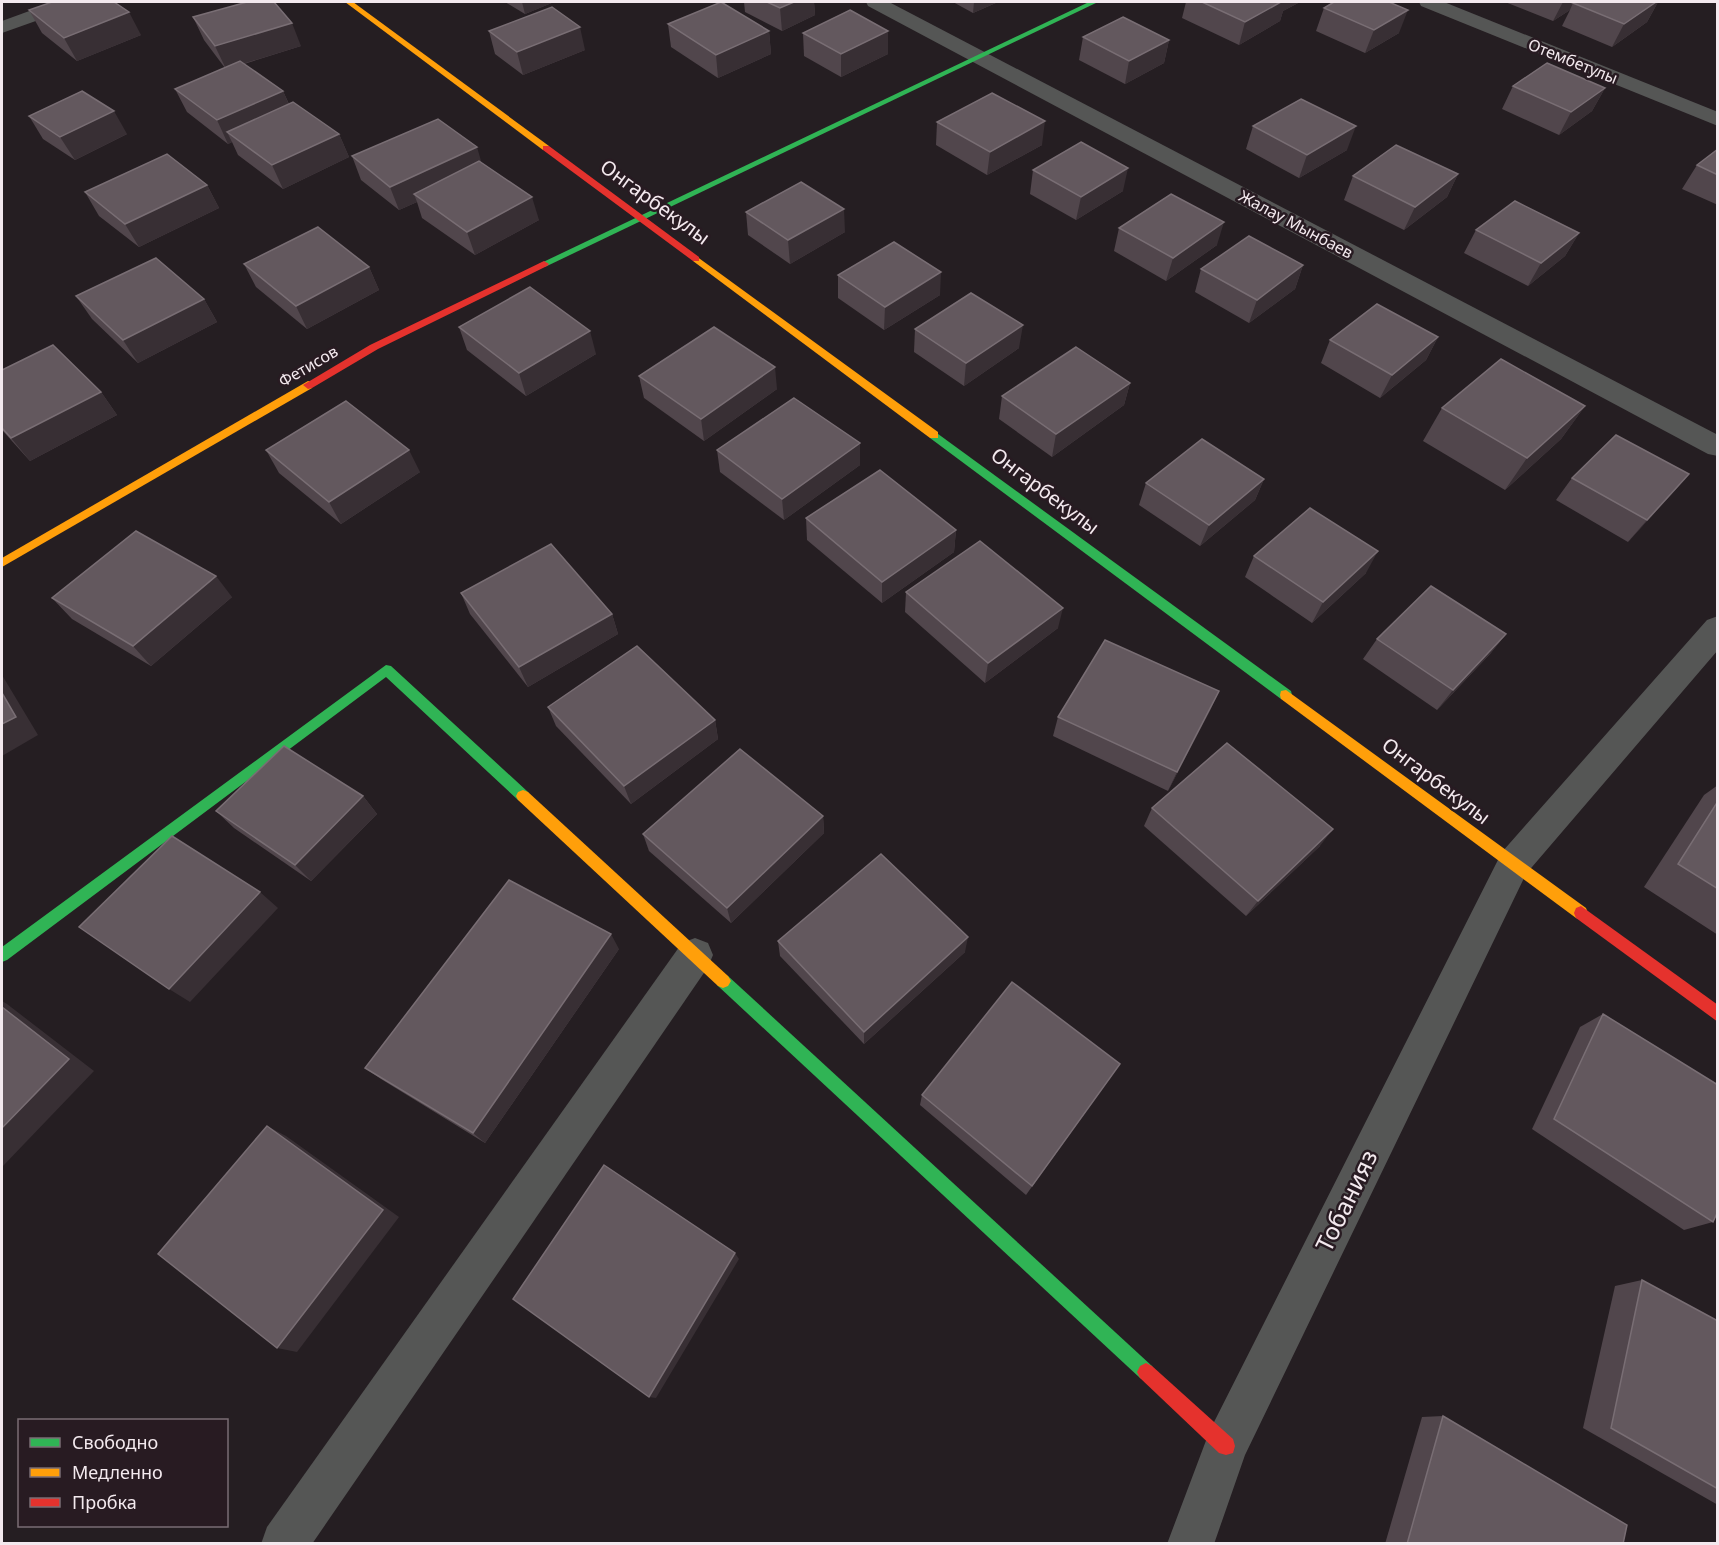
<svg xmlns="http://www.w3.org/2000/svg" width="1719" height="1545" font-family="'Noto Sans',sans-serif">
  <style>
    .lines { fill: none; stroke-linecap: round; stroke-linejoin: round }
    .street { fill: #555655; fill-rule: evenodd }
    .fast { fill: #30b455; fill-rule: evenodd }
    .slow { fill: #ff9f0a; fill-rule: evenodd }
    .jam { fill: #e5322d; fill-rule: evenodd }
    .wall { fill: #51464c }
    .shaded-wall { fill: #382f34 }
    .building { fill: #63585e; stroke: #796e74; stroke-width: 1.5 }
    .labels { text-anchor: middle; stroke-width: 5; stroke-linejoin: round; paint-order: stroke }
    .far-street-label { font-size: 16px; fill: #f3e9ee; stroke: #281b22 }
    .street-label { font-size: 20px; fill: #f3e9ee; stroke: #281b22 }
    .near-street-label { font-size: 24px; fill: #f3e9ee; stroke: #281b22 }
  </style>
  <rect width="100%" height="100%" fill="#251e22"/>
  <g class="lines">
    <g class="street">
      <path d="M54,2h27l-3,4 -76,27v-12z"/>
      <path d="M866,2h23l829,433v21l-10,-2 -840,-448z"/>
      <path d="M1419,2h25l274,110v14l-297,-120z"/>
      <path d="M1718,616v34l-192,224 -281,581 -31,89h-47l43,-114 292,-578 205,-232z"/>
      <path d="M695,938l13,5 5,12 -5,12 -396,577h-51l6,-17 415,-584z"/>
    </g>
    <g class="fast">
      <path d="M1089,2h9l-551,264 -3,1 -5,-3z"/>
      <path d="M934,431l357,260 1,4 -1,4h-10l-351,-261v-6z"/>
      <path d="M386,665l5,1 137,126 2,4 -2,4 -5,2 -5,-2 -132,-123 -379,283 -5,2v-15z"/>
      <path d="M723,974l5,2 424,390 3,6 -3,6 -6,3 -6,-3 -422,-392 -3,-5 3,-5z"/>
    </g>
    <g class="slow">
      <path d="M345,2h8l196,144v4h-6z"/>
      <path d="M696,256l242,176v6h-8l-237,-177v-4z"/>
      <path d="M308,381l4,1v6l-310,179v-9z"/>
      <path d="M1286,690l300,218 2,5 -2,5 -5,2 -5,-2 -295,-219 -1,-4 1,-4z"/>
      <path d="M523,790l5,2 200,184 3,5 -3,5 -5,2 -5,-2 -200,-186 -2,-4 2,-4z"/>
    </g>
    <g class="jam">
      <path d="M543,146h6l150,111v4h-6l-150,-111z"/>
      <path d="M544,261l5,3 -2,2 -169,83 -66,39 -4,1 -5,-4 67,-40z"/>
      <path d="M1581,906l137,99v17l-142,-104 -2,-5 2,-5z"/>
      <path d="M1146,1363l6,3 81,73 2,7 -2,7 -7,2 -7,-2 -79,-75 -3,-6 3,-6z"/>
    </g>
  </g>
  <g class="wall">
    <path d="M505,2h49l-29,12z"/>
    <path d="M744,2h70l1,13 -33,16 -37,-19z"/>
    <path d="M953,2h45l-25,11z"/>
    <path d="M1186,2h114l-17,9 -3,10 -41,24 -57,-27z"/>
    <path d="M1505,2h153l-11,20 -35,25 -50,-21 8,-16 -17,11z"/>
    <path d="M1324,8l75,25 -34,20 -49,-22z"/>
    <path d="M29,10l112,25 -64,26 -35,-28z"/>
    <path d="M193,17l108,29 -57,18 39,27 6,13 50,30 10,23 -66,32 -45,-34 -6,-13 -4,2 -41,-32 -12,-23 50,-21 -21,-28z"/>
    <path d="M668,24l101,7 2,23 -53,24 -47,-31z"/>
    <path d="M489,31l96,19 -62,25 -28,-21z"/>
    <path d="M888,31v23l-47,23 -37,-21 -1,-23z"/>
    <path d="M1083,37l86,3 -5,23 -39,21 -46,-24z"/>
    <path d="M1513,86l92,2 -13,23 -33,24 -57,-26z"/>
    <path d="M29,116l98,18 -52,26 -32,-21z"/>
    <path d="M937,122l105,23 -55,30 -51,-30z"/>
    <path d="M1253,126l94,24 -48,28 -53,-29z"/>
    <path d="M1718,149v56l-36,-16 15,-24z"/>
    <path d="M352,156l129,7 58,57 -64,35 -53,-37 -5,-16 -18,8 -38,-30z"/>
    <path d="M1033,170l90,21 -47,29 -46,-26z"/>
    <path d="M1458,174l-11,23 -43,33 -60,-30 9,-24z"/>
    <path d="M207,185l12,23 -80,39 -40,-31 -14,-24z"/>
    <path d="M746,212l99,20 -55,32 -42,-29z"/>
    <path d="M1119,228l98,17 -51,36 -52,-30z"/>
    <path d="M1476,230l103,3 -14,23 -37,30 -64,-33z"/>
    <path d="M244,264l125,3 10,23 -72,39 -51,-42z"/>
    <path d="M1303,265l-8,24 -46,34 -54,-31 6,-23z"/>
    <path d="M838,275l102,20 -56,35 -46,-32z"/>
    <path d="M76,296l128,3 13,23 -79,41 -46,-44z"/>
    <path d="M459,327l137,27 -70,42 -59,-46z"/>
    <path d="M915,329l104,19 -55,38 -50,-34z"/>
    <path d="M1438,337l-12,23 -46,38 -59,-35 9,-23z"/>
    <path d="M2,370l99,22 16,23 -87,46 -28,-31z"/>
    <path d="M639,376l138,13 -73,52 -60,-43z"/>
    <path d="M1130,383l-6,22 -72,52 -53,-38 3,-23z"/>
    <path d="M1585,406l-24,33 -56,51 -82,-49 19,-33z"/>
    <path d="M266,450l154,22 -79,52 -62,-51z"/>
    <path d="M717,450l143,15 -76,55 -64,-48z"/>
    <path d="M1689,474l-61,68 -72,-42 16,-22z"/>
    <path d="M1264,479l-9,21 -55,46 -61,-41 7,-22z"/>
    <path d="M806,518l150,12 -2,22 -72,51 -75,-63z"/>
    <path d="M1254,556l112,17 -54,50 -67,-46z"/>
    <path d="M906,592l152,36 -73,55 -80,-71z"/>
    <path d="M461,593l151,21 6,20 -90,53 -58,-73z"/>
    <path d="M232,597l-81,69 -79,-47 -20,-21z"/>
    <path d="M1506,634l-16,20 -53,56 -74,-51 14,-20z"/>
    <path d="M1219,691l-51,100 -115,-55 5,-19z"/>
    <path d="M548,707l167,13 3,19 -87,65 -75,-78z"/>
    <path d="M1718,785v150l-74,-48 60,-92z"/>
    <path d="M363,796l14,18 -66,67 -77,-53 -18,-17z"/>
    <path d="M1152,808l168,38 -74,70 -102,-90z"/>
    <path d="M823,816l1,17 -93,90 -82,-72 -6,-17z"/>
    <path d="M778,941l187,11 -101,92 -84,-88z"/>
    <path d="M619,949l-134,194 -104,-64 -16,-11z"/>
    <path d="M1603,1014l110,208 -29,8 -152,-101 48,-102z"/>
    <path d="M1120,1064l-94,131 -106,-90 2,-10z"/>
    <path d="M1642,1280l76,41v184l-135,-77 32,-142z"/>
    <path d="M1443,1416l180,128h-238l37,-127z"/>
  </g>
  <g class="shaded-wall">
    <path d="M522,2h32l-29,12z"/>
    <path d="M794,2h20l1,13 -33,16 -2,-23z"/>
    <path d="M974,2h24l-25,11z"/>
    <path d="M1281,2h19l-17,9 -3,10 -41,24 6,-23z"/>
    <path d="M1563,2h20l-10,1 -3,7 -17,11z"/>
    <path d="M1656,2h2l-11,20 -35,25 12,-23z"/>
    <path d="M1408,10l-9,23 -34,20 9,-23z"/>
    <path d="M129,12l12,23 -64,26 -13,-23z"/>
    <path d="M292,23l9,23 -75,23 -11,-23z"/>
    <path d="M580,27l5,23 -62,25 -6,-23z"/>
    <path d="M769,31l2,23 -53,24 -2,-23z"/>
    <path d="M888,31v23l-47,23v-23z"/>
    <path d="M1169,40l-5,23 -39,21 4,-23z"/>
    <path d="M1605,88l-13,23 -33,24 12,-23z"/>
    <path d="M283,91l10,23 -66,18 5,10 -4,2 -11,-24z"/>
    <path d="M114,111l13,23 -52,26 -15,-23z"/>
    <path d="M1045,121l-3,24 -55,30 3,-23z"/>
    <path d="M1356,126l-9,24 -48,28 8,-23z"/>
    <path d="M339,134l10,23 -66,32 -11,-24z"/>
    <path d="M477,147l7,24 -70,23 3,8 -18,8 -9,-23z"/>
    <path d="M1128,168l-5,23 -47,29 5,-23z"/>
    <path d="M1458,174l-11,23 -43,33 11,-23z"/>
    <path d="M207,185l12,23 -80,39 -14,-23z"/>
    <path d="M532,197l7,23 -64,35 -8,-23z"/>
    <path d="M844,209l1,23 -55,32 -2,-24z"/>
    <path d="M1224,222l-7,23 -51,36 7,-23z"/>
    <path d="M1579,233l-14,23 -37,30 13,-23z"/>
    <path d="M1303,265l-8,24 -46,34 8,-23z"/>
    <path d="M369,267l10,23 -72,39 -11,-23z"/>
    <path d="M941,272l-1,23 -56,35 1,-23z"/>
    <path d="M204,299l13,23 -79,41 -15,-23z"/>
    <path d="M1023,325l-4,23 -55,38 2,-23z"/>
    <path d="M590,331l6,23 -70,42 -7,-23z"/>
    <path d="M1438,337l-12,23 -46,38 12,-23z"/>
    <path d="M775,367l2,22 -73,52 -3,-22z"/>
    <path d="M1130,383l-6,22 -72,52 4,-23z"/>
    <path d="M101,392l16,23 -87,46 -19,-23z"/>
    <path d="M1585,406l-24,33 -56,51 22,-32z"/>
    <path d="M860,443v22l-76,55 -2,-21z"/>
    <path d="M409,450l11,22 -79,52 -12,-22z"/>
    <path d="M1689,474l-19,22 -42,46 19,-22z"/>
    <path d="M1264,479l-9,21 -55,46 9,-21z"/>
    <path d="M956,530l-2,22 -72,51v-21z"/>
    <path d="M1378,551l-12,22 -54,50 11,-21z"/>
    <path d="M216,576l16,21 -81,69 -18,-20z"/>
    <path d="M1063,608l-5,20 -73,55 3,-20z"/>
    <path d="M612,614l6,20 -90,53 -9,-20z"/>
    <path d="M1506,634l-16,20 -53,56 16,-20z"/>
    <path d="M2,675l36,60 -36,21z"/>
    <path d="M1219,691l-9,20 -42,80 9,-19z"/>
    <path d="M715,720l3,19 -87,65 -7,-18z"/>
    <path d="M363,796l14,18 -66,67 -16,-16z"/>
    <path d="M823,816l1,17 -93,90 -4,-15z"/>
    <path d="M1333,829l-13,17 -74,70 12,-15z"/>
    <path d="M260,892l18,16 -88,94 -21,-13z"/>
    <path d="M611,934l8,15 -134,194 -12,-10z"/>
    <path d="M968,937l-3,15 -101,92v-12z"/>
    <path d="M2,1001l5,3 87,67 -92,96z"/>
    <path d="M267,1126l19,10 113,81 -102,135 -20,-4z"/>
    <path d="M735,1253l4,6 -83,139 -7,-1z"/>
  </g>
  <g class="building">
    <path d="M52,2h62l15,10 -65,26 -35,-28z"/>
    <path d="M247,2h27l18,21 -77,23 -22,-29z"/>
    <path d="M721,2l48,29 -53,24 -48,-31z"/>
    <path d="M767,2h27l-14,6z"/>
    <path d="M1202,2h79l-36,20z"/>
    <path d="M1334,2h55l19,8 -34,20 -50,-22z"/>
    <path d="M1576,2h80l-32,22 -51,-21z"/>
    <path d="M552,7l28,20 -63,25 -28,-21z"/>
    <path d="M850,10l38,21 -47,23 -38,-21z"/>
    <path d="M1123,17l46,23 -40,21 -46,-24z"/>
    <path d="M240,61l43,30 -66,29 -42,-31z"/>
    <path d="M1547,63l58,25 -34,24 -58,-26z"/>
    <path d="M82,91l32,20 -54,26 -31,-21z"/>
    <path d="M992,93l53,28 -55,31 -53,-30z"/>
    <path d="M1301,99l55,27 -49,29 -54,-29z"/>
    <path d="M293,102l46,32 -67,31 -45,-33z"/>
    <path d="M438,119l39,28 -87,40 -38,-31z"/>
    <path d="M1081,142l47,26 -47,29 -48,-27z"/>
    <path d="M1396,145l62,29 -43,33 -62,-31z"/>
    <path d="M1718,149v26l-21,-10z"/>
    <path d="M167,154l40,31 -82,39 -40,-32z"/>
    <path d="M479,161l53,36 -65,35 -53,-38z"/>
    <path d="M801,182l43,27 -56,31 -42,-28z"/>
    <path d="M1171,194l53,28 -51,36 -54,-30z"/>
    <path d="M1515,201l64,32 -38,30 -65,-33z"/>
    <path d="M318,227l51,40 -73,39 -52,-42z"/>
    <path d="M1249,236l54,29 -46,35 -56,-31z"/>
    <path d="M894,242l47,30 -56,35 -47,-32z"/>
    <path d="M156,258l48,41 -81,41 -47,-44z"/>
    <path d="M530,287l60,44 -71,42 -60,-46z"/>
    <path d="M971,293l52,32 -57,38 -51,-34z"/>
    <path d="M1377,304l61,33 -46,38 -62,-35z"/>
    <path d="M714,327l61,40 -74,52 -62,-43z"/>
    <path d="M53,345l48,47 -90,46 -9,-10v-58z"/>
    <path d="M1076,347l54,36 -74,51 -54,-38z"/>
    <path d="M1501,359l84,47 -58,52 -85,-50z"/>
    <path d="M794,398l66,45 -78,56 -65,-49z"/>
    <path d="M346,401l63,49 -80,52 -63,-52z"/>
    <path d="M1616,435l73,39 -42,46 -75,-42z"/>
    <path d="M1202,439l62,40 -55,46 -63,-42z"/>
    <path d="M880,470l76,60 -74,52 -76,-64z"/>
    <path d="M1310,508l68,43 -55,51 -69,-46z"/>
    <path d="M136,531l80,45 -83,70 -81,-48z"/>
    <path d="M980,541l83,67 -75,55 -82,-71z"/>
    <path d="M551,544l61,70 -93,53 -58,-74z"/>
    <path d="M1431,586l75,48 -53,56 -76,-51z"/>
    <path d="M1105,640l114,51 -42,81 -119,-55z"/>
    <path d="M637,646l78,74 -91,66 -76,-79z"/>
    <path d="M2,693l14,24 -14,7z"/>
    <path d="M1227,743l106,86 -75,72 -106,-93z"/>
    <path d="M284,746l79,50 -68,69 -79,-54z"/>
    <path d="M740,749l83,67 -96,92 -84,-74z"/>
    <path d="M1718,801v88l-40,-25z"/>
    <path d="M172,836l88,56 -91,97 -90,-62z"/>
    <path d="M881,854l87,83 -104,95 -86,-91z"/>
    <path d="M509,880l102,54 -138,199 -108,-65z"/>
    <path d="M1012,982l108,82 -88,122 -110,-91z"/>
    <path d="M2,1007l67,52 -67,69z"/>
    <path d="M1603,1014l115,71v126l-5,11 -159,-103z"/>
    <path d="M267,1126l116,84 -106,138 -119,-94z"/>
    <path d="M604,1165l131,88 -86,144 -136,-98z"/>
    <path d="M1642,1280l76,41v168l-107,-61z"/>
    <path d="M1443,1416l184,109 -4,19h-216z"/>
  </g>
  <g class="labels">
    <g class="far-street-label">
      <text transform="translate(1573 61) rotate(22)" y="6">Отембетулы</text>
      <text transform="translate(1296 224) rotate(28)" y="6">Жалау Мынбаев</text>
      <text transform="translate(308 366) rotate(-30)" y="6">Фетисов</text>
    </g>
    <g class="street-label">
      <text transform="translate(655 202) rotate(36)" y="7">Онгарбекулы</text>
      <text transform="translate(1045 491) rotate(37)" y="7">Онгарбекулы</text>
      <text transform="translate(1436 781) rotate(37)" y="7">Онгарбекулы</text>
    </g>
    <g class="near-street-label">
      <text transform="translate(1347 1201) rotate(-64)" y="8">Тобанияз</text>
    </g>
  </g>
  <rect width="1719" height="1545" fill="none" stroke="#f3e9ee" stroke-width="6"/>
  <rect x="18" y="1419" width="210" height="108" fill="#281b22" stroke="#796d74" stroke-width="1.5"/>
  <rect x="30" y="1438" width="30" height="9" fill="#30b455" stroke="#796d74" stroke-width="1.5"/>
  <text x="72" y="1449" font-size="18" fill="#f3e9ee">Свободно</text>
  <rect x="30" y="1468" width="30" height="9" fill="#ff9f0a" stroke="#796d74" stroke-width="1.5"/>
  <text x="72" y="1479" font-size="18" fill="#f3e9ee">Медленно</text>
  <rect x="30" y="1498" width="30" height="9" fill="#e5322d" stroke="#796d74" stroke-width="1.5"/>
  <text x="72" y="1509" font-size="18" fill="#f3e9ee">Пробка</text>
</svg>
